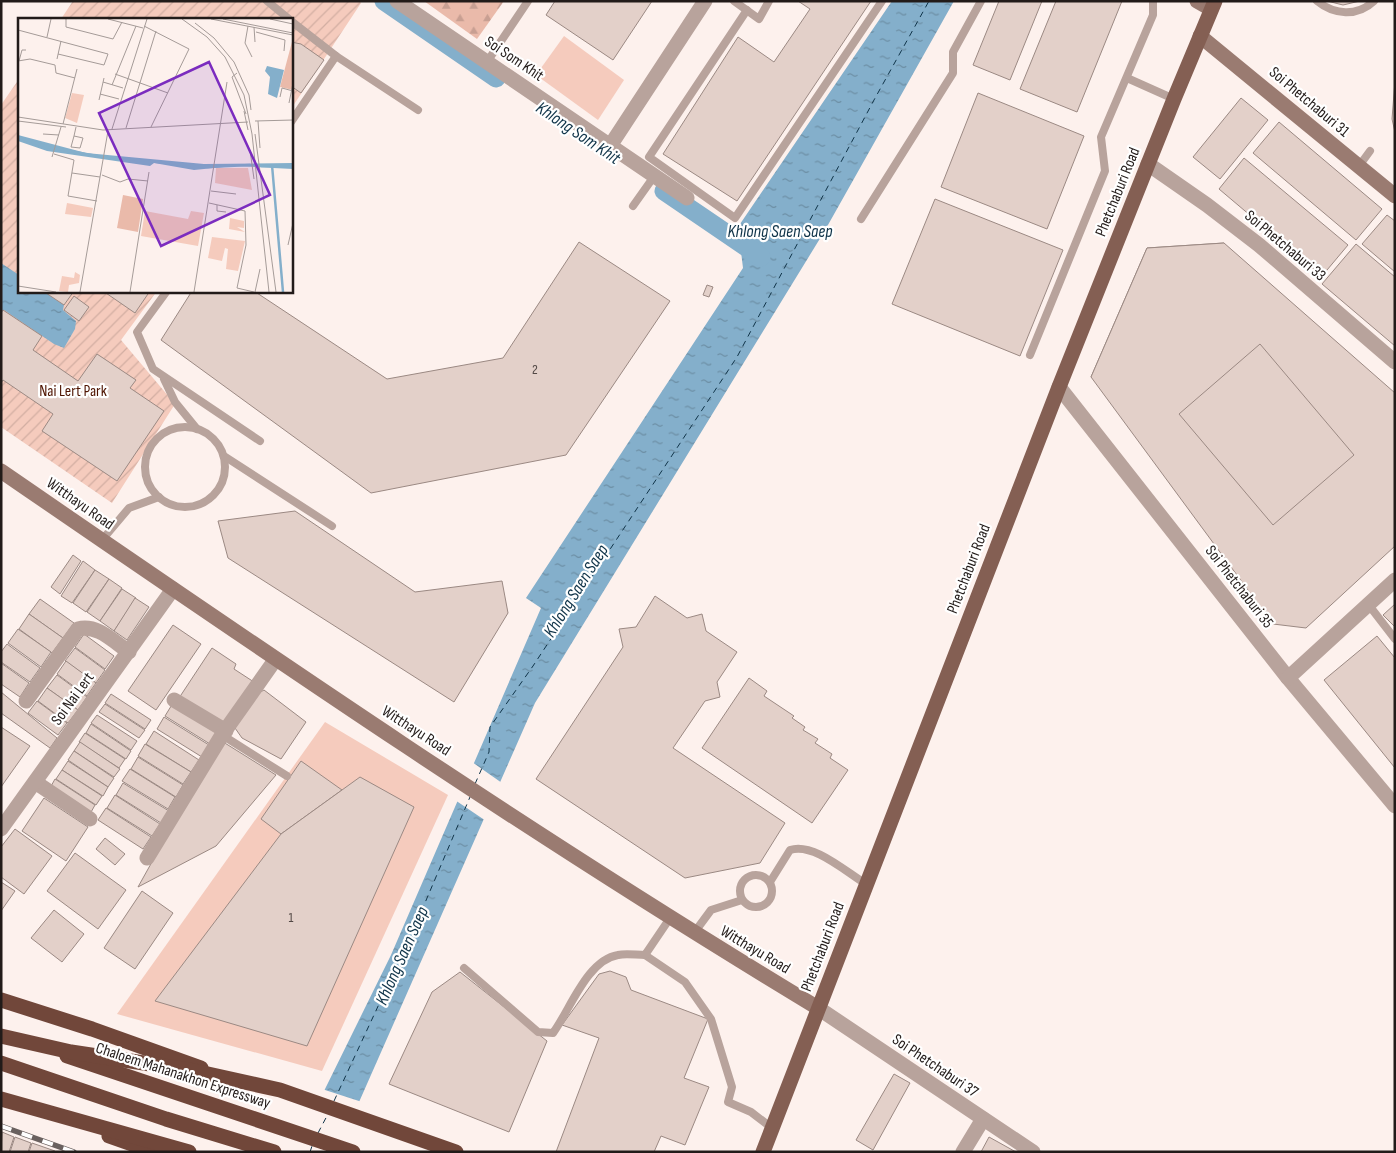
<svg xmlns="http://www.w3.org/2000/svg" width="1396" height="1153" font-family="'Sofia Sans Condensed',sans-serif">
  <defs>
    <pattern id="forest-firs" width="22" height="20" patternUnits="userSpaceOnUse" patternTransform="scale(1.25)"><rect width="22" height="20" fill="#eabaaa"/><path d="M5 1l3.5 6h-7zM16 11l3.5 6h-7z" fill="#c89f92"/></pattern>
    <pattern id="garden-furrows" width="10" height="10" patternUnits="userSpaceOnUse" patternTransform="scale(1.25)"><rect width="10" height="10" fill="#f5cbbd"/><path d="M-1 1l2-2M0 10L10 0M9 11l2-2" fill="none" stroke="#d2aea2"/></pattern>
    <pattern id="water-ripples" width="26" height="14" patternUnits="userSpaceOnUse" patternTransform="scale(1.25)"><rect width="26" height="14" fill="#84afcb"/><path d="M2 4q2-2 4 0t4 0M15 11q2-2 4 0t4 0" fill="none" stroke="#6c8ea4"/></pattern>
  </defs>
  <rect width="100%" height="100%" fill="#fdf1ed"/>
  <g fill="#f5cbbd">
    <path d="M 564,36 L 624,80 L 598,120 L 536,75 Z"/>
    <path d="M 325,722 L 448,795 L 322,1071 L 117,1014 Z"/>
  </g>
  <path fill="url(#forest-firs)" d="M 424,1 L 504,1 L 477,39 Z"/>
  <g fill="url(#garden-furrows)">
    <path d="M 73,1 L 359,1 L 361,3 L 291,109 L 291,19 L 61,19 Z"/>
    <path d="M 19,79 L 19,291 L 157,291 L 121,340 L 175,404 L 112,503 L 1,427 L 1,105 Z"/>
  </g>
  <g fill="url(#water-ripples)">
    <path d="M 892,1 L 954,1 L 824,232 L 535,703 L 337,1152 L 294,1152 L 391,955 L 541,608 L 526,598 L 743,268 L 738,227 Z"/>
    <path d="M 1,263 L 19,275 L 19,291 L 43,291 L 64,305 L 63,310 L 76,321 L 75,329 L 64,348 L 54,344 L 4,310 L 1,313 Z"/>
  </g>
  <g fill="#fdf1ed">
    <path d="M 472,762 L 502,783 L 486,821 L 455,800 Z"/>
    <path d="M 322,1089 L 362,1102 L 340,1152 L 291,1152 Z"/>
  </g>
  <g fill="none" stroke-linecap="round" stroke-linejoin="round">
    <g stroke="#84afcb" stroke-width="19">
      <path d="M 384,1 L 496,78"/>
      <path d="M 664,191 L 761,257"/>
    </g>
    <g stroke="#103449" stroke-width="1" stroke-dasharray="6 5" stroke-linecap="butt">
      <path d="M 475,784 L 489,752 L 490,727 L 533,666 L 737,357 L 874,100 L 929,1"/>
      <path d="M 334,1101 L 413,931 L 470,797"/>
      <path d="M 318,1133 L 328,1114"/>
      <path d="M 310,1152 L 312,1146"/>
    </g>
  </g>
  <g fill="#e3d0c9" stroke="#9b8983">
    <path d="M 555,1 L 652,1 L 613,60 L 546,15 Z"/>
    <path d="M 798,1 L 871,1 L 737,201 L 663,154 L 738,37 L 774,62 L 810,9 Z"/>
    <path d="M 999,1 L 1042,1 L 1010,80 L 973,65 Z"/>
    <path d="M 1056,1 L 1122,1 L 1077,112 L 1020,89 Z"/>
    <path d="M 1327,1 L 1360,1 L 1343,5 Z"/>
    <path d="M 291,42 L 301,44 L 324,60 L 301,93 L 291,86 Z"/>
    <path d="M 1395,81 L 1395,132 L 1392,119 Z"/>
    <path d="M 978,93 L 1084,136 L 1047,229 L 941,187 Z"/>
    <path d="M 1241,98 L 1268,120 L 1220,179 L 1193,157 Z"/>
    <path d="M 1279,122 L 1382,209 L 1356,240 L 1253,153 Z"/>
    <path d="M 1244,158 L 1348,245 L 1322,276 L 1219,189 Z"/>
    <path d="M 935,199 L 1063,250 L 1020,356 L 892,304 Z"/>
    <path d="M 1387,215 L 1395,221 L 1395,272 L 1362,244 Z"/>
    <path d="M 579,242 L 670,301 L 566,455 L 371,493 L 161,340 L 192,291 L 254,291 L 387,379 L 503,358 Z"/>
    <path d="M 1224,243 L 1231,347 L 1224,373 L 1153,420 L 1091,377 L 1147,248 Z"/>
    <path d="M 1224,243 L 1395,393 L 1395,546 L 1306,628 L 1273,624 L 1091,377 L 1147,248 Z"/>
    <path d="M 1356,244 L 1395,277 L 1395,346 L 1322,284 Z"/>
    <path d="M 707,285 L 713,287 L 709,297 L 703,295 Z"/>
    <path d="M 43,291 L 74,291 L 64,305 Z"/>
    <path d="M 103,291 L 150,291 L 135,313 Z"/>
    <path d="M 74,296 L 89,307 L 79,321 L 64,310 Z"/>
    <path d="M 3,310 L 42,336 L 33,350 L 78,381 L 97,354 L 136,380 L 130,388 L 164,411 L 117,481 L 42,431 L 53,414 L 3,380 L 1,383 L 1,313 Z"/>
    <path d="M 1260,344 L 1354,455 L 1273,525 L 1179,414 Z"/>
    <path d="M 295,511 L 415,592 L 502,581 L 508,613 L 454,702 L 228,558 L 218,521 Z"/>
    <path d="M 73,555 L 81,561 L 60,594 L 51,587 Z"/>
    <path d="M 83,561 L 95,570 L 72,603 L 61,596 Z"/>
    <path d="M 95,570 L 109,579 L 86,612 L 73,603 Z"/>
    <path d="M 109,579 L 122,588 L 100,621 L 87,612 Z"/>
    <path d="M 122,589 L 136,598 L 114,631 L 100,621 Z"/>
    <path d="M 655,596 L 687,618 L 702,614 L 706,631 L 737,652 L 717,682 L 720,697 L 705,701 L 673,748 L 785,823 L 760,863 L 685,878 L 536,779 L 623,647 L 619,629 L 636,627 Z"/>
    <path d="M 135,598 L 149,607 L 127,640 L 114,631 Z"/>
    <path d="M 40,599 L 74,623 L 63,638 L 29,614 Z"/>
    <path d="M 1395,604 L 1395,627 L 1383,615 Z"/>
    <path d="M 29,614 L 63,638 L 52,653 L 19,629 Z"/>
    <path d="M 173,625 L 201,644 L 156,710 L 128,691 Z"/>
    <path d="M 18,629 L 51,652 L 41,667 L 8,643 Z"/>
    <path d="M 84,634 L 114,656 L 105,669 L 75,647 Z"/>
    <path d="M 1377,636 L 1395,658 L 1395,768 L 1324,680 Z"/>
    <path d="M 7,644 L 40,668 L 30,682 L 1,662 L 1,652 Z"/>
    <path d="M 75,648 L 105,670 L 96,683 L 65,661 Z"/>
    <path d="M 212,648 L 236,664 L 234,669 L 257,684 L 228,728 L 179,698 Z"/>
    <path d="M 66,661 L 96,683 L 87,696 L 57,674 Z"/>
    <path d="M 1,663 L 29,683 L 20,697 L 1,684 Z"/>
    <path d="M 57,675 L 87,697 L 78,710 L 47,688 Z"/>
    <path d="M 749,678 L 767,691 L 764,696 L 794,716 L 792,718 L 805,727 L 803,730 L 818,739 L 815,743 L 832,754 L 830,758 L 848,770 L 812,823 L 702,748 Z"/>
    <path d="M 47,688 L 78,710 L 68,723 L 38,701 Z"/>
    <path d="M 264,690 L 306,722 L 281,759 L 242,738 L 235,728 L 255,695 Z"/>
    <path d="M 1,692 L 57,738 L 50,748 L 1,713 Z"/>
    <path d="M 111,694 L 151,720 L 145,729 L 105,703 Z"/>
    <path d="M 37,701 L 67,723 L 58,735 L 28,713 Z"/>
    <path d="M 173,703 L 218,732 L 210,744 L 165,716 Z"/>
    <path d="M 105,704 L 145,730 L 139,738 L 99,712 Z"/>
    <path d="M 97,715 L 137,741 L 131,750 L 91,723 Z"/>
    <path d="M 164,717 L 209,745 L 202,757 L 157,729 Z"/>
    <path d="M 91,724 L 131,751 L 126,759 L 86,733 Z"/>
    <path d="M 1,727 L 30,746 L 1,787 Z"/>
    <path d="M 154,731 L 199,760 L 191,772 L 146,744 Z"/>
    <path d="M 85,733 L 125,759 L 119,768 L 79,742 Z"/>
    <path d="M 220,740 L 276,775 L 216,846 L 138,887 Z"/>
    <path d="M 80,742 L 120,769 L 114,777 L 74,751 Z"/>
    <path d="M 145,744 L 191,772 L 183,784 L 138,756 Z"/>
    <path d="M 74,751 L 114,778 L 108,787 L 68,760 Z"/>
    <path d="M 138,757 L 183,785 L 176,797 L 131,769 Z"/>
    <path d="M 68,761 L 108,787 L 103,796 L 62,770 Z"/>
    <path d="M 301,761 L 342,790 L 281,834 L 261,819 Z"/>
    <path d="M 130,769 L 175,797 L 168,809 L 122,781 Z"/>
    <path d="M 62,770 L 102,796 L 96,805 L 56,779 Z"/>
    <path d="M 360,777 L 414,807 L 307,1046 L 155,1001 L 281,834 Z"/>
    <path d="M 55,779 L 95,805 L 90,814 L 50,788 Z"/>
    <path d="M 123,783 L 169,811 L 161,823 L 116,795 Z"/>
    <path d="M 115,795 L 160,824 L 152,836 L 107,808 Z"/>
    <path d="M 44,798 L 88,827 L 66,861 L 22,831 Z"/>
    <path d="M 106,808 L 151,837 L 143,849 L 98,820 Z"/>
    <path d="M 15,829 L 52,856 L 24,894 L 1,877 L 1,847 Z"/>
    <path d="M 105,838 L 125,854 L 115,865 L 96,849 Z"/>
    <path d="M 75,853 L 126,890 L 98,929 L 47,891 Z"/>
    <path d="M 1,882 L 15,891 L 1,911 Z"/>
    <path d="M 142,891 L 173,913 L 135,969 L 104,948 Z"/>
    <path d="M 54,910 L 84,934 L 62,962 L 31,938 Z"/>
    <path d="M 610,971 L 626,977 L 631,990 L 708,1019 L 684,1078 L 709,1087 L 685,1145 L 661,1136 L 654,1152 L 556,1152 L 599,1038 L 562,1025 L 599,974 Z"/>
    <path d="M 460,972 L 547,1041 L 509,1132 L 389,1084 L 432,992 Z"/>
    <path d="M 894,1074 L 910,1083 L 873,1150 L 856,1140 Z"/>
    <path d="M 2,1132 L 14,1137 L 9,1152 L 1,1152 Z"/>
    <path d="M 15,1137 L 31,1143 L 28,1152 L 10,1152 Z"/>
    <path d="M 989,1137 L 1016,1152 L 981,1152 Z"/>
    <path d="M 32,1143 L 55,1151 L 55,1152 L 29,1152 Z"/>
  </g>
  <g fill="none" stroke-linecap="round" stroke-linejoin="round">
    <g stroke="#b8a39c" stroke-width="8">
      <path d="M 267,1 L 289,19"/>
      <path d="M 734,1 L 759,19 L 769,1"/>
      <path d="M 1317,1 C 1334,15 1357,17 1374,1"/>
      <path d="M 747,10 L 649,157 L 735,218 L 882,1"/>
      <path d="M 291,21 L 336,56 L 291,122"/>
      <path d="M 336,56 L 418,110"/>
      <path d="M 487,62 L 528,1"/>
      <path d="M 1127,78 L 1174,99"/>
      <path d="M 1359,166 L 1370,151"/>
      <path d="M 633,206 L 655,175"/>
      <path d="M 861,219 L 953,73 L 953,52 L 981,1"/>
      <path d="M 167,291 L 137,332 L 153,369 L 260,441"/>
      <path d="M 1030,355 L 1105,171 L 1101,137 L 1153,15 L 1153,1"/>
      <path d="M 164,379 L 175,402 L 197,429"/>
      <circle cx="185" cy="467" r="40"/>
      <path d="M 224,456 L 332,526"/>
      <path d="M 102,540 L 129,508 L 159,497"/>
      <path d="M 1368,604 L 1395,639"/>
      <path d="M 222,735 L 287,776"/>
      <circle cx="756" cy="891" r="16"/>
      <path d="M 770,882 L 790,850 C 813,842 846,872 866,884"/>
      <path d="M 694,933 L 711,910 L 742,900"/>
      <path d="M 645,955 L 685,982 L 711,1019 L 732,1087 L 728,1102 L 751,1112 L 772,1128"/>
      <path d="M 464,968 L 538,1032 L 553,1033 C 570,1010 587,960 618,955 C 626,953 636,955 645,955 L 670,918"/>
    </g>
    <g stroke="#b8a39c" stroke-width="15">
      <path d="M 397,1 L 687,198"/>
      <path d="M 610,146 L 705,1"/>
      <path d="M 1148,164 L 1207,205 L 1259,245 L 1395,362"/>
      <path d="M 1059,387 L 1288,678 L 1395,806"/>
      <path d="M 1288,678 L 1395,580"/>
      <path d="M 174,700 L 226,731"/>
      <path d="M 26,701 L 78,629 C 97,624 113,641 129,652"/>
      <path d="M 35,782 L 90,819"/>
      <path d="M 1,829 L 173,589"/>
      <path d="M 147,858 L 222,735 L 275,660"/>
      <path d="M 818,1008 L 1033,1152"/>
      <path d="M 963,1152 L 983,1119"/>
    </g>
    <g stroke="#9a7b71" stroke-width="15">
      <path d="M 1197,1 L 1211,9"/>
      <path d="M 1200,36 L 1395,196"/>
      <path d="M 1,471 C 270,656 539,840 818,1008"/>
    </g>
    <path stroke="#845f53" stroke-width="15" d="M 763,1152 L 1059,387 L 1174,99 L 1215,1"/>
    <g stroke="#71473a" stroke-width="15">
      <path d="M 1,1000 L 92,1029 L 201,1068"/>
      <path d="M 67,1056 L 353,1152"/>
      <path d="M 1,1063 L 166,1119 L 274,1152"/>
      <path d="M 109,1136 L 155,1152"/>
    </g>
    <g stroke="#6a615f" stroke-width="5.5">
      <path id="rail" d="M 1,1126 L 74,1152"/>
    </g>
    <use href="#rail" stroke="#fff" stroke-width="4" stroke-dasharray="11" stroke-linecap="butt"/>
    <g stroke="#71473a" stroke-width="15">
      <path d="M 1,1036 L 71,1052 L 190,1070 L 280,1090 L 456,1152"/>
      <path d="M 1,1099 L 189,1152"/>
    </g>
  </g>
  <g text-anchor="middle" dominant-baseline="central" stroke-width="4.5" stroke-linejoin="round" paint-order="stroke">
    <g font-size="14" fill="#524845">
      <text x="535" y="369">2</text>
      <text x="291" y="917">1</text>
    </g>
    <g font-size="16" fill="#221b19" stroke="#fff">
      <text transform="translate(514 59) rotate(34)">Soi Som Khit</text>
      <text transform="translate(1309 102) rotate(40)">Soi Phetchaburi 31</text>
      <text transform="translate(1118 192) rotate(-68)">Phetchaburi Road</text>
      <text transform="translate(1285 246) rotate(40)">Soi Phetchaburi 33</text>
      <text transform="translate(80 504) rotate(35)">Witthayu Road</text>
      <text transform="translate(969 569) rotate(-69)">Phetchaburi Road</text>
      <text transform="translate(1239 587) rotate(52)">Soi Phetchaburi 35</text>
      <text transform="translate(73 699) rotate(-54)">Soi Nai Lert</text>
      <text transform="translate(416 731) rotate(33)">Witthayu Road</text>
      <text transform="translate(823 947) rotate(-69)">Phetchaburi Road</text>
      <text transform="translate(755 950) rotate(31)">Witthayu Road</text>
      <text transform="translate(935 1066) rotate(34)">Soi Phetchaburi 37</text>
      <text transform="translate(183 1076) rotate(18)">Chaloem Mahanakhon Expressway</text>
    </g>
    <g font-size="16" fill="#4e1401" stroke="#fff">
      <text x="73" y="391">Nai Lert Park</text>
    </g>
    <g font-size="18" font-style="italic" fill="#103449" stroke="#fff">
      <text transform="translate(578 133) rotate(34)">Khlong Som Khit</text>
      <text x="780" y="231">Khlong Saen Saep</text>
      <text transform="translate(576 591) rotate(-58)">Khlong Saen Saep</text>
      <text transform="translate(402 956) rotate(-66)">Khlong Saen Saep</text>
    </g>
  </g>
  <g transform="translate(18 18)">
    <rect width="275" height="275" fill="#fdf1ed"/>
    <path d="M 54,75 L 66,77 L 59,105 L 47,100 ZM 198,150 L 230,150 L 234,172 L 197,165 Z" fill="#f5cbbd"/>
    <path d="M 275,20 L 275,72 L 262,69 ZM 105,177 L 125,181 L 120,214 L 99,210 Z" fill="#eabaaa"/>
    <path d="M 49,185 L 75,190 L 73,199 L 47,196 ZM 127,193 L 170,201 L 173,193 L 186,195 L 180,228 L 123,218 ZM 212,200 L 226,203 L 226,210 L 219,209 L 227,214 L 211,211 ZM 194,219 L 227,223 L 220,253 L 208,251 L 210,231 L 207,230 L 204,243 L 190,240 ZM 57,254 L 62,257 L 61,265 L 51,267 L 50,274 L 41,273 L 44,258 L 56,260 Z" fill="#f5cbbd"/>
    <path d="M 249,48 L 266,52 L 259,80 L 250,76 L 252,59 L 247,53 ZM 0,117 L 68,135 L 186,146 L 275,145 L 275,151 L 216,148 L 176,152 L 136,145 L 132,148 L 29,133 L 0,123 Z" fill="#84afcb"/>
    <path fill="none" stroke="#84afcb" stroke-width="2.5" d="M 0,119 L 30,129 L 79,138 L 190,149 L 232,147M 254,147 L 265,274M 243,148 L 275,148"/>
    <path fill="none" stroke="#a59b98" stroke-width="1" d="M 48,1 L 48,9 L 95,21 L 104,4M 90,1 L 125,10M 164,1 L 189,19 L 207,39 L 226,77 L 234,116 L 251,274M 193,1 L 275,17M 205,1 L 275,15M 252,1 L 275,6M 177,5 L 196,20 L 216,44 L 231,77 L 233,92M 126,8 L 171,31 L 133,109M 230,8 L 227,25 L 234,39M 236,9 L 237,24M 0,12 L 90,36 L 86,47 L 40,36M 238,14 L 267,22 L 266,33M 29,19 L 33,1M 39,41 L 43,23M 0,43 L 12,41 L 37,47 L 38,55 L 57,60M 1,43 L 4,32 L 8,32M 219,55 L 214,59 L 228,96M 97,56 L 150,75M 85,64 L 105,70M 94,67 L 118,8M 82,76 L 101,81M 262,79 L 264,70 L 275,73M 81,82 L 86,60M 271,85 L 275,65M 226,93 L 230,112M 0,99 L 85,112 L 230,104M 0,103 L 48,109M 237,103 L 275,102M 240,103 L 242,130M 45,106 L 59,51M 108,110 L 138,13M 94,111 L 129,1M 25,116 L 41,117M 237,116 L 258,274M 56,118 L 65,120 L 62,130 L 53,129 L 56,118 L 58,109M 232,132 L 236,161M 36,136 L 56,142 L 50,178 L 79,183M 34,139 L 43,109M 54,155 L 82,159M 84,157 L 102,164 L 110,161 L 130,163M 193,173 L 218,176M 191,185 L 227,193 L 228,227 L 219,270 L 236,274M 199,187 L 199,193 L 208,194M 270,227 L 275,205M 0,268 L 38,274M 62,274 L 90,113M 112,274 L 131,154M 176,274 L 209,64M 237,274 L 242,251"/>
    <path fill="#7b2cbf" fill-opacity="0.15" stroke="#7b2cbf" stroke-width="2.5" d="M 191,44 L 252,177 L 143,228 L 81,95 Z"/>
    <rect width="275" height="275" fill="none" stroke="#221b19" stroke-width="2.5"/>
  </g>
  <rect width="1396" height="1153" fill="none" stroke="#221b19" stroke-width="5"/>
</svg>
